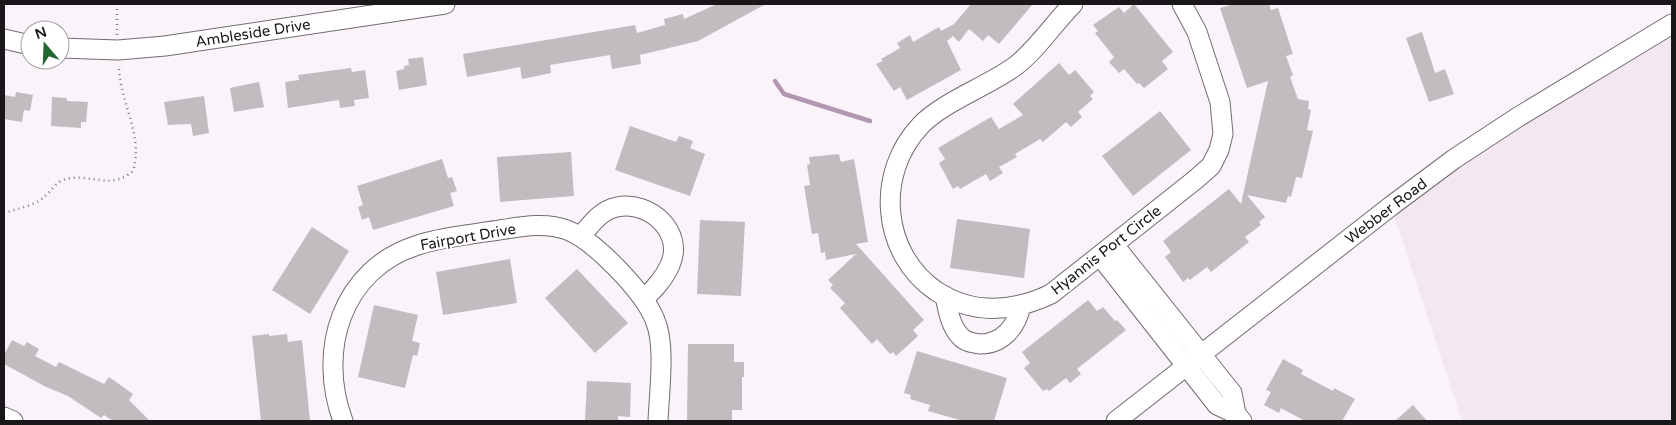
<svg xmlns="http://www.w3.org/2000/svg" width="1676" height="425" font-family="'Varela Round',sans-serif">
  <rect width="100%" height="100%" fill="#faf4fa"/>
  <path fill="#f3e7f2" d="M 1672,31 L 1672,421 L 1462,421 L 1393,212 L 1431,182 Z"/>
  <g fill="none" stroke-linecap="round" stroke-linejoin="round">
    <path stroke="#b397b2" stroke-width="4.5" d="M 775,81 L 784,94 L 870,121"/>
  </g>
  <g fill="#c2bcc1">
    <path d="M 717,4 L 766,4 L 698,41 L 640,55 L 641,64 L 612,69 L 610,55 L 550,65 L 551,73 L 522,79 L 520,67 L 467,77 L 463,54 L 635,25 L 637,33 L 665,25 L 664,19 L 683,14 L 684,19 Z"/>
    <path d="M 971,4 L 1033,4 L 999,44 L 988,35 L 983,41 L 969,29 L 959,42 L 953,36 L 947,41 L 961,70 L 907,100 L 900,87 L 894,91 L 876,64 L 883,61 L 881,59 L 900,48 L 897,43 L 910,35 L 913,42 L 939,27 L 941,31 L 954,24 Z"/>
    <path d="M 1134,4 L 1173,52 L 1162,61 L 1168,69 L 1144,88 L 1139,83 L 1137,84 L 1124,69 L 1119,73 L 1109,62 L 1114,57 L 1095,33 L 1098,31 L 1093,25 L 1119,7 L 1124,13 Z"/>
    <path d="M 1234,4 L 1269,4 L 1271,10 L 1278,8 L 1293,54 L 1286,56 L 1293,75 L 1290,77 L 1298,99 L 1309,101 L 1308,109 L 1311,110 L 1307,130 L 1313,131 L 1302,178 L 1296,177 L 1291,197 L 1288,196 L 1286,203 L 1247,195 L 1265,217 L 1259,222 L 1261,225 L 1245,237 L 1249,242 L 1211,272 L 1207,267 L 1190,280 L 1188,278 L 1183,282 L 1165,257 L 1171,252 L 1163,241 L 1229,189 L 1241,204 L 1268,81 L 1247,88 L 1220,8 Z"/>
    <path d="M 1422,32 L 1435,73 L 1445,69 L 1454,94 L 1429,102 L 1406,38 Z"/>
    <path d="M 423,57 L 427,85 L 399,90 L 396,71 L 404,69 L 404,66 L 409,65 L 408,59 Z"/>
    <path d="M 1059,63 L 1069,75 L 1075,70 L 1094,92 L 1090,96 L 1093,99 L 1078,112 L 1082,117 L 1071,127 L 1066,122 L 1043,142 L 1040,139 L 1015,154 L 1017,157 L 999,167 L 1003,173 L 990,181 L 986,174 L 960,189 L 958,186 L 953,189 L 939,163 L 945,159 L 938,148 L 991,117 L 999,129 L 1023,115 L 1013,104 Z"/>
    <path d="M 351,68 L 352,72 L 365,70 L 369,98 L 354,100 L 355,106 L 340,108 L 339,100 L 288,108 L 285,82 L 299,80 L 298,75 Z"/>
    <path d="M 259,82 L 264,107 L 234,112 L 230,88 Z"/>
    <path d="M 16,92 L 33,95 L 30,111 L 24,110 L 22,122 L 4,119 L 4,95 L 15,97 Z"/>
    <path d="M 204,96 L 209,133 L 193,136 L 191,124 L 168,125 L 164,102 Z"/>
    <path d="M 52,97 L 67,98 L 67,101 L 88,102 L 86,122 L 81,122 L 81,128 L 51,126 Z"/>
    <path d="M 1160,111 L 1191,150 L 1133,196 L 1102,156 Z"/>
    <path d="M 630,126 L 676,142 L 679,136 L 693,141 L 690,148 L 705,154 L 690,196 L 615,170 Z"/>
    <path d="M 571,152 L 574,196 L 500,202 L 497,157 Z"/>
    <path d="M 839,154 L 841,162 L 854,159 L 868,242 L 856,244 L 924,320 L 913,330 L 918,336 L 896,356 L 893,352 L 890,354 L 877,339 L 872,344 L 840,308 L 845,303 L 830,288 L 833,285 L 828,280 L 856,254 L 826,260 L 825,252 L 821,253 L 818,233 L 812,234 L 804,186 L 810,185 L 807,165 L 810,164 L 809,157 Z"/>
    <path d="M 442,159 L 448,178 L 452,177 L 457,191 L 450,193 L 454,206 L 373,230 L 369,217 L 362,220 L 358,207 L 363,205 L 357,186 Z"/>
    <path d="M 957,219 L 1030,229 L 1024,278 L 950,268 Z"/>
    <path d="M 700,220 L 745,222 L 741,296 L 697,294 Z"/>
    <path d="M 312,227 L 349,251 L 310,314 L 272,290 Z"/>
    <path d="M 510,259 L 517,303 L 443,315 L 436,272 Z"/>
    <path d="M 577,269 L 628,323 L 595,353 L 545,298 Z"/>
    <path d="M 1088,300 L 1097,311 L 1103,307 L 1115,321 L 1117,320 L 1126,330 L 1077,369 L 1081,374 L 1070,383 L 1066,378 L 1049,391 L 1047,389 L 1043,391 L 1024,368 L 1030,363 L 1022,352 Z"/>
    <path d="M 374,305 L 418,315 L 412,341 L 420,343 L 417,356 L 413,355 L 405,388 L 358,377 Z"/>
    <path d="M 269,334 L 269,336 L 287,334 L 288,342 L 302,340 L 310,421 L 261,421 L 252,336 Z"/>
    <path d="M 12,340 L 24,346 L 27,342 L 39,349 L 35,356 L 56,367 L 59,362 L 104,384 L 109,377 L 133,394 L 129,400 L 150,421 L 113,421 L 104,415 L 101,418 L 68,396 L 46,387 L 4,364 L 4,355 Z"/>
    <path d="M 688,344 L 734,344 L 734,362 L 744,362 L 744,377 L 742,377 L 742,410 L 732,410 L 732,421 L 687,421 Z"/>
    <path d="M 917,351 L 1007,378 L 994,421 L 963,421 L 928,411 L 930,405 L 910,399 L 911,395 L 904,393 Z"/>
    <path d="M 1283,359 L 1303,370 L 1301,374 L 1333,391 L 1334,388 L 1355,399 L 1342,421 L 1305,421 L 1281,408 L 1279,413 L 1264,405 L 1271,392 L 1266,390 Z"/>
    <path d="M 587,381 L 631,383 L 630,417 L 618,416 L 618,421 L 585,421 Z"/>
    <path d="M 1413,405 L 1427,421 L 1395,421 Z"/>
  </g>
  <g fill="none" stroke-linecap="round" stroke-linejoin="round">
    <g stroke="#726c71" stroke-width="21">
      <g id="minor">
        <path d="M 1073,4 C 1054,23 1035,52 1014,67 C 986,87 943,102 921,125 C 875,173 881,253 936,291 C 973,315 1013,312 1051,294 L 1195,180 L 1211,166 L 1219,150 L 1223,134 L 1220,102 L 1197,32 L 1182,4"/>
        <path d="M 4,39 L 30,45"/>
        <path d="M 60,48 L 118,50 L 165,46 L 445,4"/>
        <path d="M 581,236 C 591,224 601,210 617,207 C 649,200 685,232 670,265 C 664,279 654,289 644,299"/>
        <path d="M 1114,245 L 1232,393 L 1236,414"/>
        <path d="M 1100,256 L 1217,405 L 1236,414 L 1242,421"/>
        <path d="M 945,296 C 948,310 950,325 960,336 C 965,342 973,343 980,344 C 1003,344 1017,326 1021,305"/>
        <path d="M 4,417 L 13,421"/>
        <path d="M 343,421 C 317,351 341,269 418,245 C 439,238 462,236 485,232 C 511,229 541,220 567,230 C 594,240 644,292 655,320 C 666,345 659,393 658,421"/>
        <path d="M 1116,421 L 1391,206 L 1454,159 L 1518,117 L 1672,24"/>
      </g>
    </g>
    <g stroke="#7f7b7f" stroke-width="2.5" stroke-dasharray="1 4" stroke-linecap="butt">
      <path d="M 117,4 L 117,35"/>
      <path d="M 4,213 C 17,209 33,206 43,198 C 50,193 55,183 63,180 C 89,171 109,192 133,171 C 144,137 120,102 119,68"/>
    </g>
    <use href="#minor" stroke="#fff" stroke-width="19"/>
  </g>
  <g text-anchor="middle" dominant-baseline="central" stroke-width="4" stroke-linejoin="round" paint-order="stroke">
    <g font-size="15" fill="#191719" stroke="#fff">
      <text transform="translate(253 33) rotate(-9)">Ambleside Drive</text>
      <text transform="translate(1386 211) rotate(-37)">Webber Road</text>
      <text transform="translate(468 237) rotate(-10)">Fairport Drive</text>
      <text transform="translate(1106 250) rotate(-38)">Hyannis Port Circle</text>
    </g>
  </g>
  <rect width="1676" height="425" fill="none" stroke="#191719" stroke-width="10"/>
  <g transform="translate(45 45) rotate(341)"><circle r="24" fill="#ffffff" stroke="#a3a2a3"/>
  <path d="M0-4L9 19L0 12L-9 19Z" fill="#226631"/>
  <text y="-8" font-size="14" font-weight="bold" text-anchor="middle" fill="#191719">N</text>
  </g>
</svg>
